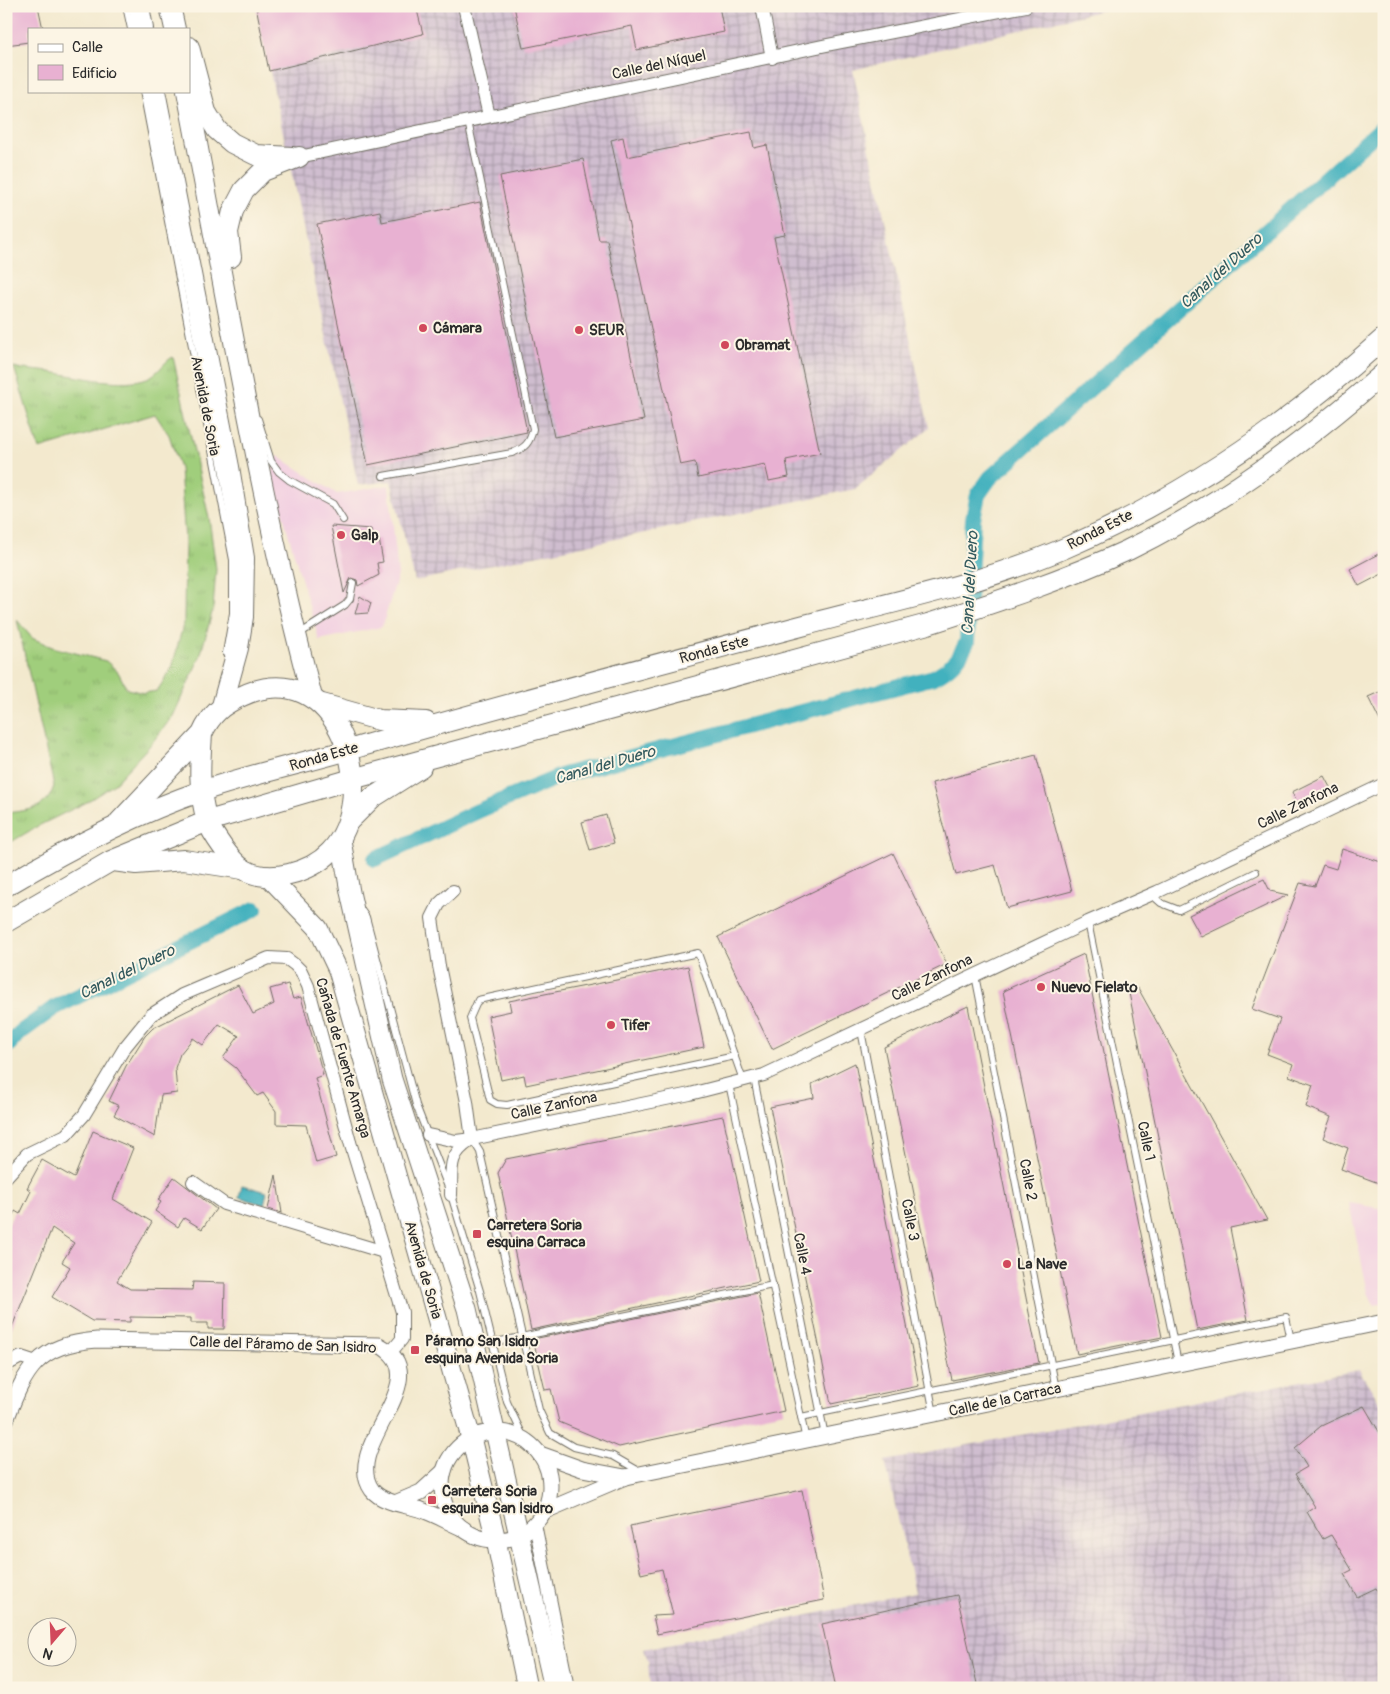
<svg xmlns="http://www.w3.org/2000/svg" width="1390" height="1694" font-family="Pangolin,sans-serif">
  <defs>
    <pattern id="industrial-grid" width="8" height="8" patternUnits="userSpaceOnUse" patternTransform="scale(1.25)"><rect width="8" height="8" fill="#cfbdcf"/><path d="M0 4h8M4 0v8" fill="none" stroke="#a89aa8"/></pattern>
    <pattern id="grass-tufts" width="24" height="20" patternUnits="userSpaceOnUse" patternTransform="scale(1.25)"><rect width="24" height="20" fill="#a0ce7c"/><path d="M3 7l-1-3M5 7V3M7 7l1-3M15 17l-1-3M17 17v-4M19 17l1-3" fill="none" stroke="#8ab16b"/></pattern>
  </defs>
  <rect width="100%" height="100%" fill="#fcf5e5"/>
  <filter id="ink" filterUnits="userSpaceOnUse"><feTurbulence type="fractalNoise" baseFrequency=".02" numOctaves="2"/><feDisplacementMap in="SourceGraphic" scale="10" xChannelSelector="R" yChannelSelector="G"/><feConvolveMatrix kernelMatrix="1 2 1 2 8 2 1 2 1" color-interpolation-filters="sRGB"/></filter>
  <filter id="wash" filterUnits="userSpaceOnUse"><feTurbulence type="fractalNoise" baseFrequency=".0096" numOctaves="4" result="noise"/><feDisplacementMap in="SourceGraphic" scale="20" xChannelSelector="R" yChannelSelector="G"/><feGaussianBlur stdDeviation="1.12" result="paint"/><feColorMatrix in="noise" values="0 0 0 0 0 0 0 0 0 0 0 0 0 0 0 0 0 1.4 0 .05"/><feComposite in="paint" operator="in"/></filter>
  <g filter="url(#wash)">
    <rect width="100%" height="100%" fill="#f3e9ce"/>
    <g fill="#f2cfe1">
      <path d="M 278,456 L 337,494 L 389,485 L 398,575 L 382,627 L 319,640 L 271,474 Z"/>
      <path d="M 1349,1203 L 1384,1209 L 1384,1303 L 1374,1305 L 1368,1292 Z"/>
    </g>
    <g fill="url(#industrial-grid)">
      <path d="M 256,6 L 1120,6 L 853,70 L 929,428 L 855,489 L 415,581 L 391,481 L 358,485 Z"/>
      <path d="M 1359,1370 L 1384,1409 L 1384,1688 L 650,1688 L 648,1661 L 644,1649 L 915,1593 L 885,1461 Z"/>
    </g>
    <path fill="url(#grass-tufts)" stroke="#667c54" d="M 173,357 L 209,518 L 216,569 L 213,609 L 200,657 L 173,716 L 151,744 L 113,785 L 85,803 L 38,826 L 6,845 L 6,813 C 29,810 47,810 54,786 L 17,620 L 32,638 L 52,647 L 106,661 L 118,672 L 127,689 L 144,693 L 157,691 L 172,668 L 184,621 L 185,541 L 180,468 L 169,435 L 155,414 L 39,449 L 14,367 C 29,371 41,370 56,373 C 81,377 123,387 147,378 C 160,373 163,362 173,357 Z"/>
    <path fill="#42b1be" stroke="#366e74" d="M 242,1185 L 267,1192 L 264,1205 L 239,1197 Z"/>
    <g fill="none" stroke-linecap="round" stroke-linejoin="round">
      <g stroke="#42b1be" stroke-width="16">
        <path d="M 375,859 L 478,811 L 563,775 L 934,677 C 951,668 959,659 967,642 L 973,519 L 978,495 L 990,478 L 1384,126"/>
        <path d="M 6,1047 L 21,1032 L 54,1008 L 255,909"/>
      </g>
    </g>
    <g id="blocks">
      <g fill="#e8b1d2">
        <path d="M 6,6 L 38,6 L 43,29 L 29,29 L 29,42 L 6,45 Z"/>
        <path d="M 256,6 L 416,6 L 423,34 L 269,71 Z"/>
        <path d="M 514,6 L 719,6 L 724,32 L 637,50 L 632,26 L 523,48 Z"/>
        <path d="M 751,132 L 754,148 L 767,145 L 785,235 L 774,237 L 820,453 L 786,460 L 789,477 L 769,481 L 765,464 L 698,478 L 695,462 L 680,465 L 611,140 L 623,137 L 627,157 Z"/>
        <path d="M 583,159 L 599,240 L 607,240 L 644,420 L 554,437 L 500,176 Z"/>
        <path d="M 480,202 L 527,432 L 368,465 L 317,224 L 380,211 L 382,222 Z"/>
        <path d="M 331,526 L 371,529 L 372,540 L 379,539 L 383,562 L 377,563 L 379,575 L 358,586 L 357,580 L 351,578 L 344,593 Z"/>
        <path d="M 1384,551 L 1384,573 L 1359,586 L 1350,569 Z"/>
        <path d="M 360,596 L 371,603 L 368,613 L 355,614 Z"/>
        <path d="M 1384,690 L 1384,729 L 1368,697 Z"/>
        <path d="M 1036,755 L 1072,891 L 1007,908 L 995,865 L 956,875 L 932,783 Z"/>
        <path d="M 1324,776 L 1332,791 L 1300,808 L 1292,792 Z"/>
        <path d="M 606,815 L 614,843 L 590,850 L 582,822 Z"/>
        <path d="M 1342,849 L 1384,863 L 1384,1185 L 1341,1169 L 1348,1148 L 1323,1138 L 1331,1117 L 1306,1107 L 1313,1085 L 1289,1076 L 1293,1064 L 1267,1054 L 1280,1019 L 1252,1009 L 1300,883 L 1315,886 L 1323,865 L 1336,869 Z"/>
        <path d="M 893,853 L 947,964 L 772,1049 L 718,937 Z"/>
        <path d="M 1264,879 L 1270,891 L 1288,895 L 1201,937 L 1189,915 Z"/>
        <path d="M 1084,954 L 1162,1337 L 1077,1354 L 1003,991 Z"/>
        <path d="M 688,966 L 704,1047 L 526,1085 L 524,1075 L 501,1080 L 488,1016 L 511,1011 L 509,1001 Z"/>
        <path d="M 288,984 L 293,999 L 301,997 L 319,1060 L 323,1075 L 315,1078 L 336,1157 L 316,1163 L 306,1125 L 276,1124 L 276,1111 L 263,1093 L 257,1096 L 236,1068 L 223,1058 L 239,1036 L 219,1024 L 203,1045 L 193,1038 L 180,1054 L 175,1068 L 177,1093 L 161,1095 L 155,1137 L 114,1115 L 119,1106 L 109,1101 L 126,1066 L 145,1036 L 153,1028 L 238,985 L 253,1014 L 274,1004 L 270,989 Z"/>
        <path d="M 1138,988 L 1267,1220 L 1230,1228 L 1248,1320 L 1197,1330 L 1129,993 Z"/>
        <path d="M 968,1006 L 1039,1363 L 952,1380 L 884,1047 Z"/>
        <path d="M 855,1063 L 919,1386 L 831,1404 L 770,1107 L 814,1098 L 812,1084 Z"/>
        <path d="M 723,1116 L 759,1281 L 531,1330 L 498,1173 L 506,1159 Z"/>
        <path d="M 93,1131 L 133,1148 L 113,1199 L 152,1222 L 117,1281 L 130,1289 L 192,1290 L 193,1282 L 225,1283 L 224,1329 L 208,1329 L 208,1323 L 191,1323 L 191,1318 L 130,1317 L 130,1322 L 92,1321 L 52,1297 L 70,1267 L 62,1262 L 74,1243 L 52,1228 L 6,1342 L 6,1228 L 15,1211 L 20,1214 L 31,1191 L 27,1188 L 42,1160 L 74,1178 Z"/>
        <path d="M 276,1175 L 282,1213 L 268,1209 Z"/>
        <path d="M 174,1177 L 216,1209 L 202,1229 L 184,1218 L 178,1227 L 155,1211 L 161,1202 L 158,1200 Z"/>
        <path d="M 758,1293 L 784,1411 L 619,1447 L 559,1422 L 551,1389 L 545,1390 L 533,1339 Z"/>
        <path d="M 1364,1406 L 1384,1440 L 1384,1602 L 1376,1588 L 1357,1597 L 1344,1574 L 1352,1570 L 1331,1535 L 1323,1539 L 1307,1512 L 1315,1507 L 1295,1474 L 1307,1467 L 1295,1448 L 1321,1426 Z"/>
        <path d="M 802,1490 L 824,1600 L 657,1634 L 653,1616 L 673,1615 L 662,1569 L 641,1574 L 630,1526 Z"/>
        <path d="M 957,1595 L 978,1688 L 836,1688 L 822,1624 Z"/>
      </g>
    </g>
  </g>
  <g filter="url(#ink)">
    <use href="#blocks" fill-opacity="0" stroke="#716e64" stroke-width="1"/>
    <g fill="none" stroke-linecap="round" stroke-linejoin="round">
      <g stroke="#716e64" stroke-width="8">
        <g id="service">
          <path d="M 126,6 L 131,29"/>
          <path d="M 143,91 L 233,560 L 233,613 L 226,653"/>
          <path d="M 258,419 L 271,461 L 279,472 L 289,480 L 333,504 L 343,520"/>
          <path d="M 383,476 L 512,453 C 525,448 530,443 533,429 L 468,121"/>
          <path d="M 299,634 L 345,605 L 350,599 L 353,583"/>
          <path d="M 1152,895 L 1161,903 L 1179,910 L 1256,872"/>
          <path d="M 361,910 L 366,917 L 416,1105 L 451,1195 L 480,1291 L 507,1402 L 525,1440"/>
          <path d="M 1088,922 L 1178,1363"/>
          <path d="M 975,975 L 1056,1389"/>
          <path d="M 861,1030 L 934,1414"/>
          <path d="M 735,1056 L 507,1105 L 497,1104 L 490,1100 L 470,1018 L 478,1000 L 698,953 L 743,1080"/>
          <path d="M 754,1078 L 825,1436"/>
          <path d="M 729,1084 L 806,1440"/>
          <path d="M 542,1097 L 546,1124"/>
          <path d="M 472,1139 L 480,1152 L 539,1410 L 550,1433 L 574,1447 L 613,1456 L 639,1471"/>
          <path d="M 491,1343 L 773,1285"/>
          <path d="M 801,1417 L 1286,1317 L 1291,1340"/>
        </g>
      </g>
      <g stroke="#716e64" stroke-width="14">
        <g id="minor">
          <path d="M 464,6 L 489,116"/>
          <path d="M 762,6 L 772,58"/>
          <path d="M 299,157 L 827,45 L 1026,6"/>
          <path d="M 453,891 L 439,904 L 432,918 L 439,966 L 467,1102 L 472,1139"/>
          <path d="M 428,1135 L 456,1141 L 472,1139 L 690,1094 L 764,1075 L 1088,922 L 1157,892 L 1384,784"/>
          <path d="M 6,1177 L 27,1154 L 66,1135 L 84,1115 L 125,1047 L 151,1015 L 182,995 L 269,958 L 287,959 L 295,965 L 301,971 L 308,986 L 350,1142 L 402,1312 L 402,1339 L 391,1352"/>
          <path d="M 193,1182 L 224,1204 L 384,1252"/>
          <path d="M 451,1195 C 452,1169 447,1156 470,1141"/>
          <path d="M 6,1368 L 8,1364 L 21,1357 L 36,1362"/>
          <path d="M 535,1524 L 568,1688"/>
        </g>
      </g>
      <g stroke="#716e64" stroke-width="17">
        <g id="tertiary">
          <path d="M 6,1420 C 26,1368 37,1345 97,1340 L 379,1345 C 441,1378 340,1446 372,1490 C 382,1503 407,1505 422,1510 C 436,1515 450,1523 464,1529"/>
          <circle cx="496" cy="1486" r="54"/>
          <path d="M 540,1454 L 582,1469 L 625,1477"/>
          <path d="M 395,1503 L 421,1492 L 444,1471"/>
          <path d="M 545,1511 L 625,1477 L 1384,1322"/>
        </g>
      </g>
      <g stroke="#716e64" stroke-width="21">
        <g id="primary">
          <path d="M 341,840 L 350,892 L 392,1079 L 467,1309 L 554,1688"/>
          <path d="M 268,876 L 318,928 L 338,970 L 471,1438 L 496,1540 L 527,1688"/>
        </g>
      </g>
      <g stroke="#716e64" stroke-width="22">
        <g id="trunk">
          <path d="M 139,6 L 143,29"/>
          <path d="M 170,6 L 175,29"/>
          <path d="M 189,47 L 206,112 L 217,130 L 232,143 L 256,155 L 292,157"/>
          <path d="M 155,91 L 229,467 L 244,558 L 243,617 L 238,648 L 222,706"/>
          <path d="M 187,91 C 226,293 259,498 312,697"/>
          <path d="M 231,257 L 228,232 L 233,211 L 244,190 L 263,171 L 299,157"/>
          <path d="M 322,704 L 379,720 L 426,722"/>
          <path d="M 349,821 L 372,798 L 421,767"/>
          <path d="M 119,822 L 202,734 C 211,714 222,705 242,696 C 338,651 384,796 330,852 C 311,872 269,885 243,869 C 231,861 212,834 207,820 C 198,792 200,762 202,734"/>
          <path d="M 113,861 L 136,864 L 184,860 L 243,869"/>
          <path d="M 6,886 C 68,849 134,814 202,791 C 255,773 309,762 362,746 C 509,703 657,664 805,625 C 892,602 982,584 1065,548 C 1182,498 1290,423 1384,338"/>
          <path d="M 6,922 L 111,861 L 208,821 L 352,779 L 928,624 C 996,602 1063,580 1128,550 C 1222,504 1305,442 1384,373"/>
        </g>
      </g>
      <use href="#service" stroke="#fff" stroke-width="6"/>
      <use href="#minor" stroke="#fff" stroke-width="12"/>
      <use href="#tertiary" stroke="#fff" stroke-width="15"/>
      <use href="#primary" stroke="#fff" stroke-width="19"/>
      <use href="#trunk" stroke="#fff" stroke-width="20"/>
    </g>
  </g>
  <g fill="#d1495b" stroke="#fcf5e5" stroke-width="2">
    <circle cx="423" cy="328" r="5"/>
    <circle cx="579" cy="330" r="5"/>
    <circle cx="725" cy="345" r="5"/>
    <circle cx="341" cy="535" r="5"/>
    <circle cx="1041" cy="987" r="5"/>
    <circle cx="611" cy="1025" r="5"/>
    <rect x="472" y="1229" width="10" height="10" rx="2.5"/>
    <circle cx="1007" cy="1264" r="5"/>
    <rect x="410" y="1345" width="10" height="10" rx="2.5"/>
    <rect x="427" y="1495" width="10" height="10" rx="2.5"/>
  </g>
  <g text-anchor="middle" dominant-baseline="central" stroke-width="4" stroke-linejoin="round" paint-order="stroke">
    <g font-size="15" fill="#2b2b2b" stroke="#fcf5e5">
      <text transform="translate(659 65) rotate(-12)">Calle del Níquel</text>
      <text transform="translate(205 406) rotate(79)">Avenida de Soria</text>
      <text transform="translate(1100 530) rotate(-27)">Ronda Este</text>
      <text transform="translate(714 650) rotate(-15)">Ronda Este</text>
      <text transform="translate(324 757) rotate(-16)">Ronda Este</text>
      <text transform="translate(1298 806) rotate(-26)">Calle Zanfona</text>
      <text transform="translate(932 978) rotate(-26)">Calle Zanfona</text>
      <text transform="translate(343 1058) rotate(74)">Cañada de Fuente Amarga</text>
      <text transform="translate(554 1106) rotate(-12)">Calle Zanfona</text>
      <text transform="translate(1146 1141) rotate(78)">Calle 1</text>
      <text transform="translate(1028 1180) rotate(79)">Calle 2</text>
      <text transform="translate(910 1220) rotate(79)">Calle 3</text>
      <text transform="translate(802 1254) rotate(79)">Calle 4</text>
      <text transform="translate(423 1270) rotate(74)">Avenida de Soria</text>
      <text transform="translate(283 1345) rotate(2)">Calle del Páramo de San Isidro</text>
      <text transform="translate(1005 1400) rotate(-12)">Calle de la Carraca</text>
    </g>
    <g font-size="15" font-weight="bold" fill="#2b2b2b" stroke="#fcf5e5" text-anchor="start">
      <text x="433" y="328">Cámara</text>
      <text x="589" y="330">SEUR</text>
      <text x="735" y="345">Obramat</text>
      <text x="351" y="535">Galp</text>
      <text x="1051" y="987">Nuevo Fielato</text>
      <text x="621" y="1025">Tifer</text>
      <text x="487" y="1225">Carretera Soria<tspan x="487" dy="17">esquina Carraca</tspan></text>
      <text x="1017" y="1264">La Nave</text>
      <text x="425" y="1341">Páramo San Isidro<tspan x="425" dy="17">esquina Avenida Soria</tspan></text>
      <text x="442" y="1491">Carretera Soria<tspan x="442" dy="17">esquina San Isidro</tspan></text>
    </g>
    <g font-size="16" font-style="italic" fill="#335a5e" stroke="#fcf5e5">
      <text transform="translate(1221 271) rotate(-42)">Canal del Duero</text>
      <text transform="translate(970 583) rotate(-87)">Canal del Duero</text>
      <text transform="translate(605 765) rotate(-16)">Canal del Duero</text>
      <text transform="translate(127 972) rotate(-26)">Canal del Duero</text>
    </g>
  </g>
  <rect width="1390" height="1694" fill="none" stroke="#fcf5e5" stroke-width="25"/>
  <rect x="28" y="28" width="162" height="65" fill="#fcf5e5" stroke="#a8a49b"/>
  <rect x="38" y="44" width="25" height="8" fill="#ffffff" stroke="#a8a49b"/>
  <text x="72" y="52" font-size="15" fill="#2b2b2b">Calle</text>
  <rect x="38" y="65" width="25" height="15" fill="#e8b1d2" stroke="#a8a49b"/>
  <text x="72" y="78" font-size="15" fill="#2b2b2b">Edificio</text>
  <g transform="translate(52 1642) rotate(199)"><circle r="24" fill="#fcf5e5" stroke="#a8a49b"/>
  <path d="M0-4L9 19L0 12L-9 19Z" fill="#d1495b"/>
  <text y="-8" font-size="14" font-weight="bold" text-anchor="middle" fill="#2b2b2b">N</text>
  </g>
</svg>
